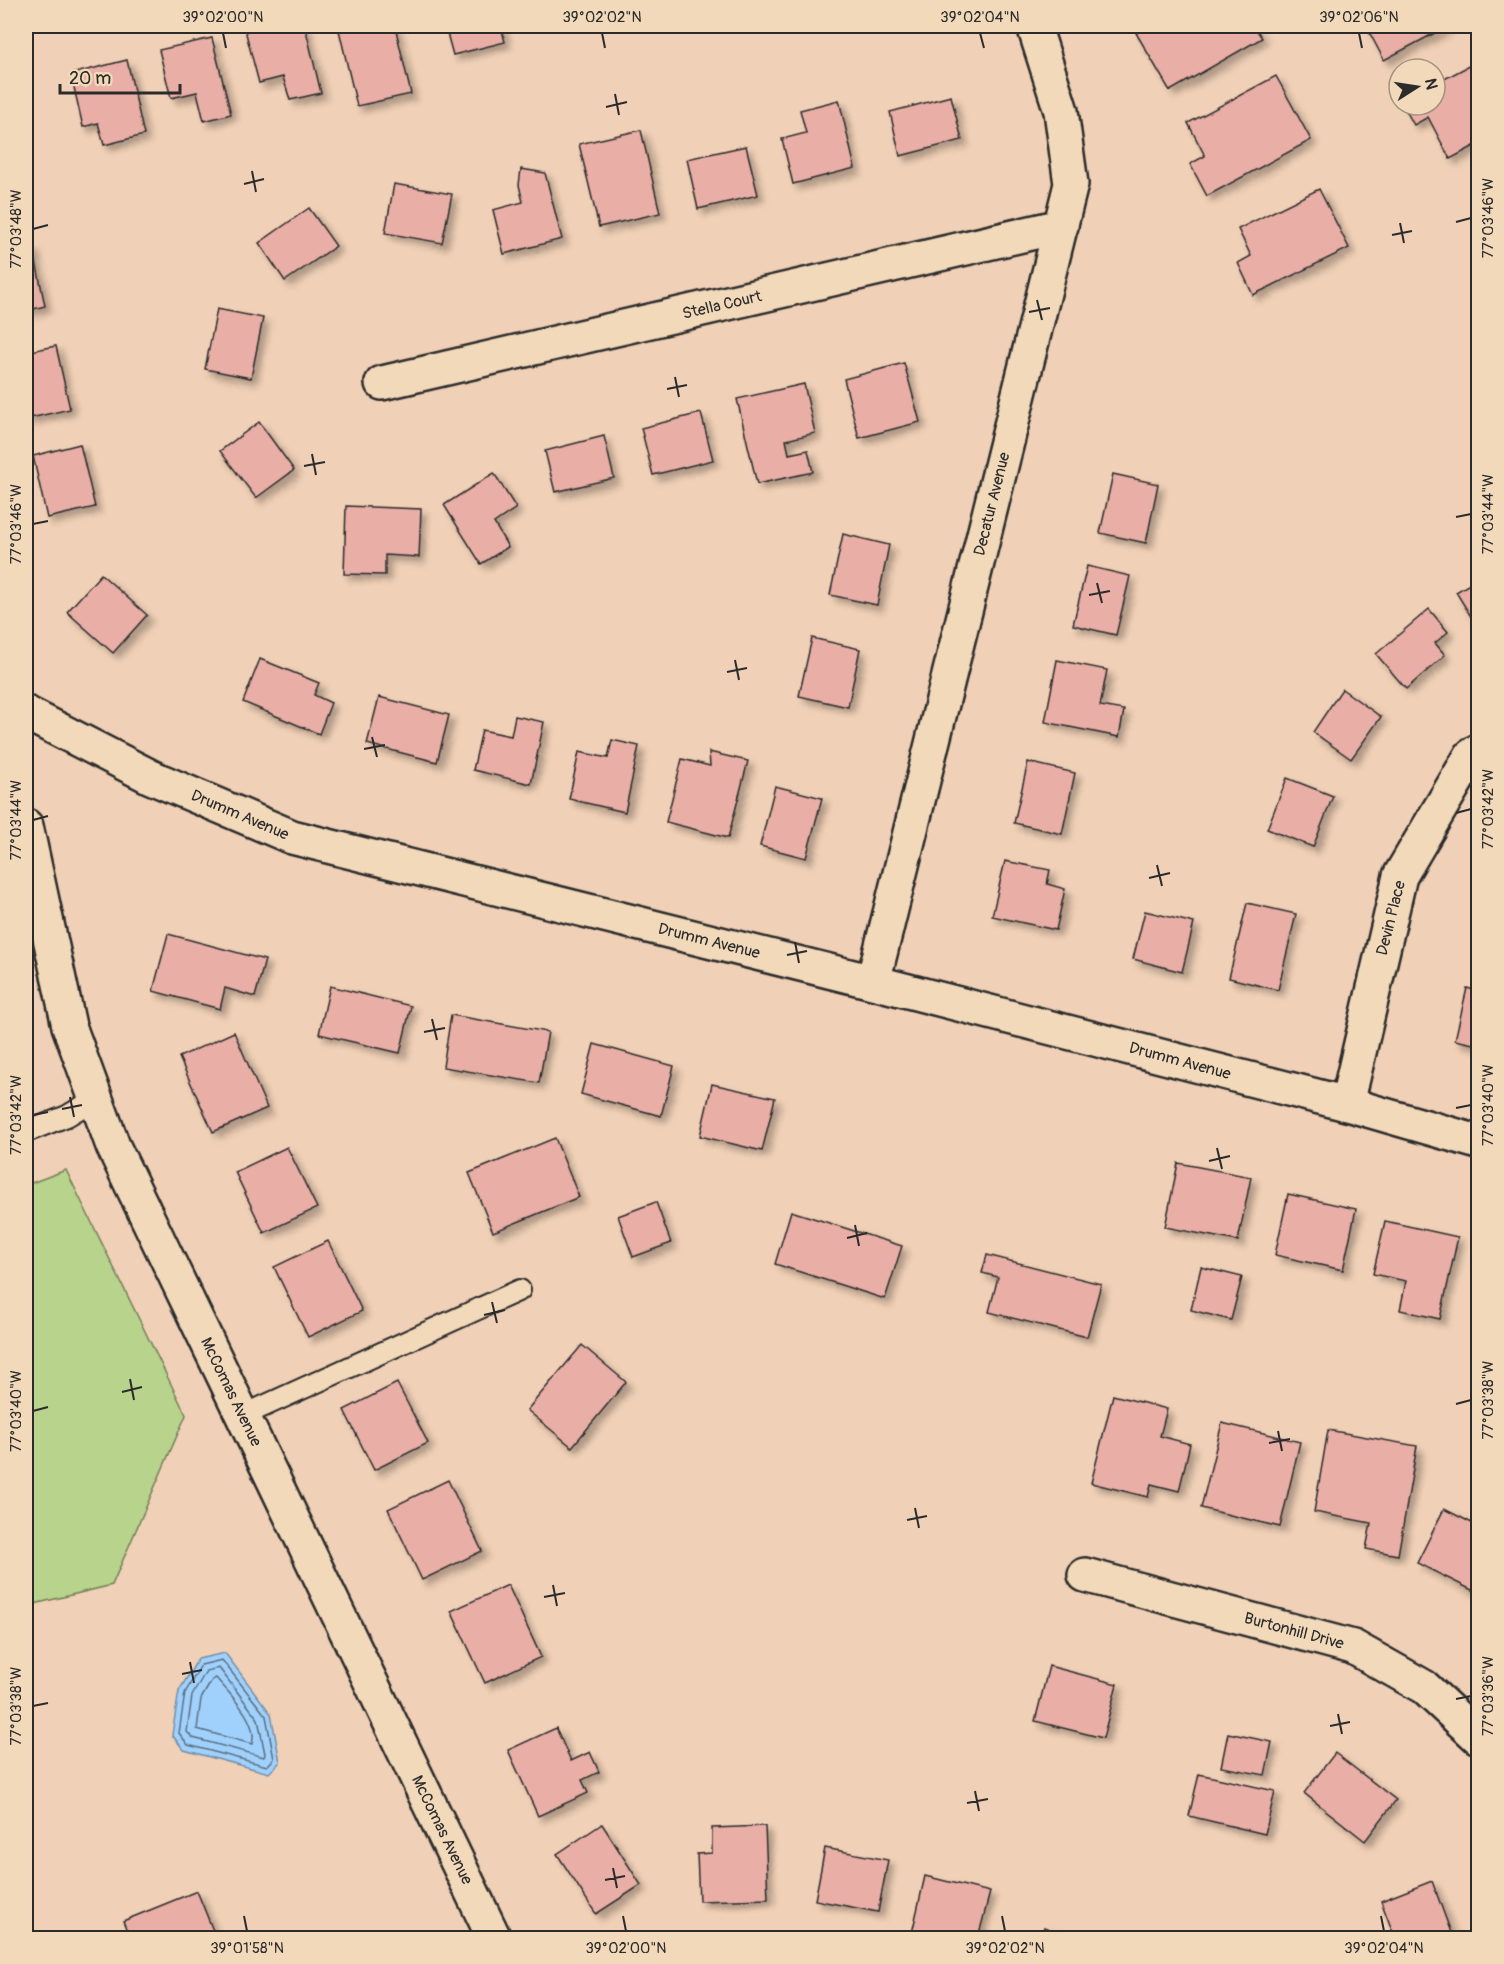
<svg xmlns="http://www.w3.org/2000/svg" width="1504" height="1964" font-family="Pangolin,sans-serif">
  <defs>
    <filter id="shadow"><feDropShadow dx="5.5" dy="5.5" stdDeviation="3" flood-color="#0004"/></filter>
  </defs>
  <rect width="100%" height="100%" fill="#f0d0b6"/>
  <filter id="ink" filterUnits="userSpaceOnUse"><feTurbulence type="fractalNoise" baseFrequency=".0167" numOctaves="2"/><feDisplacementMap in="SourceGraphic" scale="12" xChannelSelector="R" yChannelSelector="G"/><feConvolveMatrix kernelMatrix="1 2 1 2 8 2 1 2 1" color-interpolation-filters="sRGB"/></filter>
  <g filter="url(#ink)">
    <path fill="#b8d38b" stroke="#727f5b" stroke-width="1.5" d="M 66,1170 L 186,1415 L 112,1585 L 26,1606 L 26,1185 Z"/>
    <path fill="#a0d1fd" stroke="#718fa9" stroke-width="1.5" d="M 225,1653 L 271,1714 L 280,1762 L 269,1773 L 184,1750 L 172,1735 L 179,1691 L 198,1659 Z"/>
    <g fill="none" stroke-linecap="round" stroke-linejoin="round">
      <g stroke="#5a6d7f" stroke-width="1.5">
        <path d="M 222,1660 L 266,1716 L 274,1759 L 267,1766 L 188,1745 L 179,1733 L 185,1693 L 201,1665 Z"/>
        <path d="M 219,1668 L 258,1719 L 265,1754 L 264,1757 L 193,1738 L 187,1732 L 192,1696 L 206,1671 Z"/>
        <path d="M 216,1678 C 230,1694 259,1722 252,1744 L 197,1729 L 201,1699 L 212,1680 Z"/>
      </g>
    </g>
    <g fill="#e9aea6" stroke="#2b2b2b" stroke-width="1.5" filter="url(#shadow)">
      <path d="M 244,26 L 305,26 L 321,93 L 290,100 L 283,77 L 259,83 Z"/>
      <path d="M 338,26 L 395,26 L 411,94 L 357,106 Z"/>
      <path d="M 445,26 L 501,26 L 505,42 L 453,55 Z"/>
      <path d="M 1149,26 L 1254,26 L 1262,38 L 1170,91 L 1136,33 Z"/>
      <path d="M 1366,26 L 1448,26 L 1384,60 Z"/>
      <path d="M 212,38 L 231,114 L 204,121 L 197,92 L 171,98 L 159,50 Z"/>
      <path d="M 127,60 L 144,135 L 104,145 L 98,123 L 83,127 L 71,74 Z"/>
      <path d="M 1478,61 L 1478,144 L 1450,159 L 1428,117 L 1414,125 L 1403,105 L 1435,105 L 1435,84 Z"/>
      <path d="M 1276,76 L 1311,140 L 1207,196 L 1190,164 L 1205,156 L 1188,123 Z"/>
      <path d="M 951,96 L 962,140 L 900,156 L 890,112 Z"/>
      <path d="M 839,100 L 855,168 L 793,184 L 782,139 L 806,133 L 800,110 Z"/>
      <path d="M 641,130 L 660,213 L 599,227 L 579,144 Z"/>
      <path d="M 746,146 L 758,195 L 698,209 L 687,159 Z"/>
      <path d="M 521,169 L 545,173 L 562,239 L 504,254 L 493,210 L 523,202 L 519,185 Z"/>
      <path d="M 394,184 L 452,194 L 442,243 L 385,233 Z"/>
      <path d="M 1319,189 L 1349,248 L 1253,295 L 1238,263 L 1251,256 L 1238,229 Z"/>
      <path d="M 309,208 L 336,246 L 285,281 L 259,243 Z"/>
      <path d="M 33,247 L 45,306 L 26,311 L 26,248 Z"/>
      <path d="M 217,309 L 263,318 L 251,378 L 205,369 Z"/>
      <path d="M 56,346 L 70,409 L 26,419 L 26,352 Z"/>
      <path d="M 904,363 L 920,422 L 859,438 L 844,379 Z"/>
      <path d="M 804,384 L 815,433 L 786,440 L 789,454 L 808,450 L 813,472 L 757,484 L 737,399 Z"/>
      <path d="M 701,413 L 713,460 L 653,475 L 641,428 Z"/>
      <path d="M 259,422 L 294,470 L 256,498 L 220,451 Z"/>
      <path d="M 604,436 L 614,478 L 555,492 L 545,451 Z"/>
      <path d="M 80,444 L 95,507 L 47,518 L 33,456 Z"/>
      <path d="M 494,473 L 516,508 L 494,523 L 508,547 L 481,564 L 444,505 Z"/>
      <path d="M 1113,474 L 1158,484 L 1146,543 L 1100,533 Z"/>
      <path d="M 346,506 L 421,509 L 419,557 L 385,555 L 385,575 L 344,574 Z"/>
      <path d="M 843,534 L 889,545 L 877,605 L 830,595 Z"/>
      <path d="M 1478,551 L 1478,563 L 1473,554 Z"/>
      <path d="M 1087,566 L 1130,576 L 1116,635 L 1073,625 Z"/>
      <path d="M 101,574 L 147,615 L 113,653 L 67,612 Z"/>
      <path d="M 1478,579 L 1478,628 L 1456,592 Z"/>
      <path d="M 1429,609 L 1448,632 L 1435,643 L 1445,655 L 1406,689 L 1376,654 Z"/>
      <path d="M 812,638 L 860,649 L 848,707 L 799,696 Z"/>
      <path d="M 260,659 L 319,683 L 314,695 L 331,703 L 319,734 L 243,702 Z"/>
      <path d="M 1057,660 L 1107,670 L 1100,706 L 1124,710 L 1119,737 L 1045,722 Z"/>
      <path d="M 1342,689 L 1381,717 L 1351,759 L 1313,732 Z"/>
      <path d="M 379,697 L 449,715 L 437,762 L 367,744 Z"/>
      <path d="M 515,716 L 544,722 L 531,784 L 473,770 L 482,730 L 511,736 Z"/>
      <path d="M 612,740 L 639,746 L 625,812 L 569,799 L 579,752 L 608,758 Z"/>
      <path d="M 709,752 L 748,761 L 728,838 L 666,822 L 682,759 L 710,766 Z"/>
      <path d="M 1028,762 L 1075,773 L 1062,834 L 1014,823 Z"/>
      <path d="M 1287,778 L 1333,796 L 1313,847 L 1267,829 Z"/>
      <path d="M 775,786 L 822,798 L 806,858 L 760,846 Z"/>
      <path d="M 1005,861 L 1050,870 L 1047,884 L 1065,889 L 1056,930 L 992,916 Z"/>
      <path d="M 1247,903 L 1296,914 L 1278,990 L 1229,978 Z"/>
      <path d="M 1145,911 L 1194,923 L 1182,972 L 1133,959 Z"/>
      <path d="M 168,934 L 265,960 L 255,997 L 225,988 L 220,1009 L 153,991 Z"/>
      <path d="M 330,986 L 411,1006 L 400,1053 L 319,1034 Z"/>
      <path d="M 1467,988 L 1478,991 L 1478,1045 L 1455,1040 Z"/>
      <path d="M 451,1015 L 548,1032 L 539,1083 L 443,1067 Z"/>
      <path d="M 234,1032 L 267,1108 L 213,1132 L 179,1057 Z"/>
      <path d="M 594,1044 L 674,1066 L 661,1116 L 581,1094 Z"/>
      <path d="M 712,1084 L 775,1098 L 762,1151 L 700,1136 Z"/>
      <path d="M 555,1138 L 579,1197 L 493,1232 L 469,1173 Z"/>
      <path d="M 287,1147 L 317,1208 L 264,1233 L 235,1172 Z"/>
      <path d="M 1178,1163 L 1251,1177 L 1238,1241 L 1165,1227 Z"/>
      <path d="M 1288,1194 L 1356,1209 L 1343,1270 L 1275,1255 Z"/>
      <path d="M 656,1202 L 671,1243 L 633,1257 L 618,1216 Z"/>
      <path d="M 791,1211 L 902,1246 L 885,1299 L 775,1264 Z"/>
      <path d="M 1385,1221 L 1458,1237 L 1440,1319 L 1400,1310 L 1406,1281 L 1373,1274 Z"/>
      <path d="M 328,1241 L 362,1311 L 308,1337 L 274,1267 Z"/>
      <path d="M 987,1255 L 1101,1284 L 1087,1337 L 989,1312 L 998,1277 L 982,1273 Z"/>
      <path d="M 1201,1267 L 1242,1277 L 1231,1320 L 1191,1310 Z"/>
      <path d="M 582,1345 L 626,1382 L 572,1447 L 527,1410 Z"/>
      <path d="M 397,1383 L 428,1443 L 374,1470 L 344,1410 Z"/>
      <path d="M 1113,1395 L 1167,1409 L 1160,1436 L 1190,1444 L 1179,1491 L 1151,1484 L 1148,1497 L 1091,1483 Z"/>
      <path d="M 1222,1423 L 1300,1442 L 1280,1527 L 1201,1508 Z"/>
      <path d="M 1328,1430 L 1417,1446 L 1398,1555 L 1366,1549 L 1371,1523 L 1314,1512 Z"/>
      <path d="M 448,1480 L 482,1551 L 422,1580 L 388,1509 Z"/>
      <path d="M 1444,1509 L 1478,1526 L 1478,1593 L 1417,1563 Z"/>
      <path d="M 508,1585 L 541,1657 L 485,1683 L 451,1611 Z"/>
      <path d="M 1049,1666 L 1117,1684 L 1103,1738 L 1035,1721 Z"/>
      <path d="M 556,1728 L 571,1761 L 590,1752 L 599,1772 L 582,1780 L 588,1793 L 538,1816 L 508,1750 Z"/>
      <path d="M 1228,1733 L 1272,1742 L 1265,1775 L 1221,1767 Z"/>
      <path d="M 1335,1753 L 1396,1800 L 1365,1841 L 1304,1793 Z"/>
      <path d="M 1199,1774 L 1275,1791 L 1265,1834 L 1189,1816 Z"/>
      <path d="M 602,1824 L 641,1885 L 596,1914 L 557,1854 Z"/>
      <path d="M 765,1826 L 768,1899 L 699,1901 L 697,1854 L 712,1853 L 712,1828 Z"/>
      <path d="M 825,1848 L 888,1860 L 878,1912 L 815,1900 Z"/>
      <path d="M 925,1876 L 990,1892 L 978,1938 L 935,1938 L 912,1933 Z"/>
      <path d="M 1432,1881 L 1453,1938 L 1395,1938 L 1381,1901 Z"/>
      <path d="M 197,1891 L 216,1938 L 130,1938 L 123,1921 Z"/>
      <path d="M 1044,1927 L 1070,1938 L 1039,1938 Z"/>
    </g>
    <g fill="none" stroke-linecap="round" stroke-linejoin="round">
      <g stroke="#2b2b2b" stroke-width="24">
        <g id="lane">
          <path d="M 26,1132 L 67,1116 L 95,1099"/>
          <path d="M 242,1416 L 520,1290"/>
        </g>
      </g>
      <g stroke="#2b2b2b" stroke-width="38">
        <g id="street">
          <path d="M 382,383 L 1061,226"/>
          <path d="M 26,713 L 151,777 L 292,837 L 873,982 L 1347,1104 L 1478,1142"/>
          <path d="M 26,826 L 69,1026 L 113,1146 L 494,1938"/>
          <path d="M 873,982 L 1071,184 L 1061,111 L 1034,26"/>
          <path d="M 1347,1104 L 1400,876 L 1471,756 L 1478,751"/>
          <path d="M 1085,1575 L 1353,1647 L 1424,1687 L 1478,1737"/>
        </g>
      </g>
      <use href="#lane" stroke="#f2d9ba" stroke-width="20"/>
      <use href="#street" stroke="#f2d9ba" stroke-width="33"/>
    </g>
  </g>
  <path fill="none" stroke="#2b2b2b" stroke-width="2" d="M 223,33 L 226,48M 602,33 L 605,48M 980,33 L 984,48M 1359,33 L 1362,48M 615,94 L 619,115M 606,107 L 627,102M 252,171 L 256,192M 244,184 L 264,179M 1456,222 L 1471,218M 1400,223 L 1404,243M 33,229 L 48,225M 1392,235 L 1412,231M 1037,300 L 1042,320M 1029,312 L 1050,308M 675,377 L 679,397M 667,389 L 687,385M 312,454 L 316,475M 304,466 L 325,462M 1456,517 L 1471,514M 33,524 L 48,521M 1097,583 L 1102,603M 1089,595 L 1110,591M 735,660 L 739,680M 727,672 L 747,668M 372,737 L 377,757M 364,749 L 385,745M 1456,813 L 1471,809M 33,820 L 48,816M 1157,865 L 1162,886M 1149,878 L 1170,873M 795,942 L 799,963M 787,955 L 807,951M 432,1019 L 437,1040M 424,1032 L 445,1028M 70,1097 L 74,1117M 1456,1108 L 1471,1105M 62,1109 L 82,1105M 33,1115 L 48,1112M 1217,1148 L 1222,1169M 1209,1161 L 1230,1156M 855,1225 L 859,1246M 847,1238 L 867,1233M 492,1302 L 497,1323M 484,1315 L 505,1310M 130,1379 L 134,1400M 122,1392 L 142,1387M 1456,1404 L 1471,1400M 33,1411 L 48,1407M 1278,1431 L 1282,1451M 1269,1443 L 1290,1439M 915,1508 L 919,1528M 907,1520 L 927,1516M 553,1585 L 557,1606M 544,1597 L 565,1593M 190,1662 L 194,1683M 182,1674 L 202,1670M 1456,1699 L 1471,1696M 33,1706 L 48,1703M 1338,1714 L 1342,1734M 1330,1726 L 1350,1722M 975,1791 L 979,1811M 967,1803 L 988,1799M 613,1868 L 617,1888M 605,1880 L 625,1876M 244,1916 L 247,1931M 623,1916 L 626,1931M 1002,1916 L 1005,1931M 1381,1916 L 1384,1931"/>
  <g text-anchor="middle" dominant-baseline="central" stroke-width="6" stroke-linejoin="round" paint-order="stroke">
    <g font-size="16" fill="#2b2b2b" stroke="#f2d9ba">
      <text transform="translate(722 305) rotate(-13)">Stella Court</text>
      <text transform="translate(992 504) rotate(-76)">Decatur Avenue</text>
      <text transform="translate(240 815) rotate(23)">Drumm Avenue</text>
      <text transform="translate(1391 918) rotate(-76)">Devin Place</text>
      <text transform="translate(709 941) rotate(14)">Drumm Avenue</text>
      <text transform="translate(1180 1061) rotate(15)">Drumm Avenue</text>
      <text transform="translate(231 1392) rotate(64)">McComas Avenue</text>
      <text transform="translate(1294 1631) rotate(15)">Burtonhill Drive</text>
      <text transform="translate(442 1830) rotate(64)">McComas Avenue</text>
    </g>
  </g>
  <rect width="1504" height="1964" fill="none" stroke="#f2d9ba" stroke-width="66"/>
  <g transform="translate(1417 87) rotate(78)"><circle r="28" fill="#f2d9ba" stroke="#a29381" stroke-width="1.5"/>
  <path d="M0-4.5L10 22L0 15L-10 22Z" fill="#2b2b2b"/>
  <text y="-9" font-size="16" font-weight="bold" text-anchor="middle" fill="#2b2b2b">N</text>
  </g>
  <path d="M60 84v9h120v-9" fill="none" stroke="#2b2b2b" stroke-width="3"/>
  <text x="69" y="84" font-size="18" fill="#2b2b2b" stroke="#f2d9ba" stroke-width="4.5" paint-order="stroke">20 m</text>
  <rect x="33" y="33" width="1438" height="1898" fill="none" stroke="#2b2b2b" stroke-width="2"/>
  <g font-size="15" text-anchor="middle" fill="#2b2b2b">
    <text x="223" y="22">39°02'00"N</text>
    <text x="602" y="22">39°02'02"N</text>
    <text x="980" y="22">39°02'04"N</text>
    <text x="1359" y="22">39°02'06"N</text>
    <text transform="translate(1488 218) rotate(-90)" y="5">77°03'46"W</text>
    <text transform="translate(16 229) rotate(-90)" y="5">77°03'48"W</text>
    <text transform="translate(1488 514) rotate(-90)" y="5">77°03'44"W</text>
    <text transform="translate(16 524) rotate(-90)" y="5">77°03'46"W</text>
    <text transform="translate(1488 809) rotate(-90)" y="5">77°03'42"W</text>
    <text transform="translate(16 820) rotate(-90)" y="5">77°03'44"W</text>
    <text transform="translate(1488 1105) rotate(-90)" y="5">77°03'40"W</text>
    <text transform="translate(16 1115) rotate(-90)" y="5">77°03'42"W</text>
    <text transform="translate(1488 1400) rotate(-90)" y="5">77°03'38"W</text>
    <text transform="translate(16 1411) rotate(-90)" y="5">77°03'40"W</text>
    <text transform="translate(1488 1696) rotate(-90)" y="5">77°03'36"W</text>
    <text transform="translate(16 1706) rotate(-90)" y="5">77°03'38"W</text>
    <text x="247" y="1953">39°01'58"N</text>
    <text x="626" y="1953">39°02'00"N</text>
    <text x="1005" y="1953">39°02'02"N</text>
    <text x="1384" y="1953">39°02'04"N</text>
  </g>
</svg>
